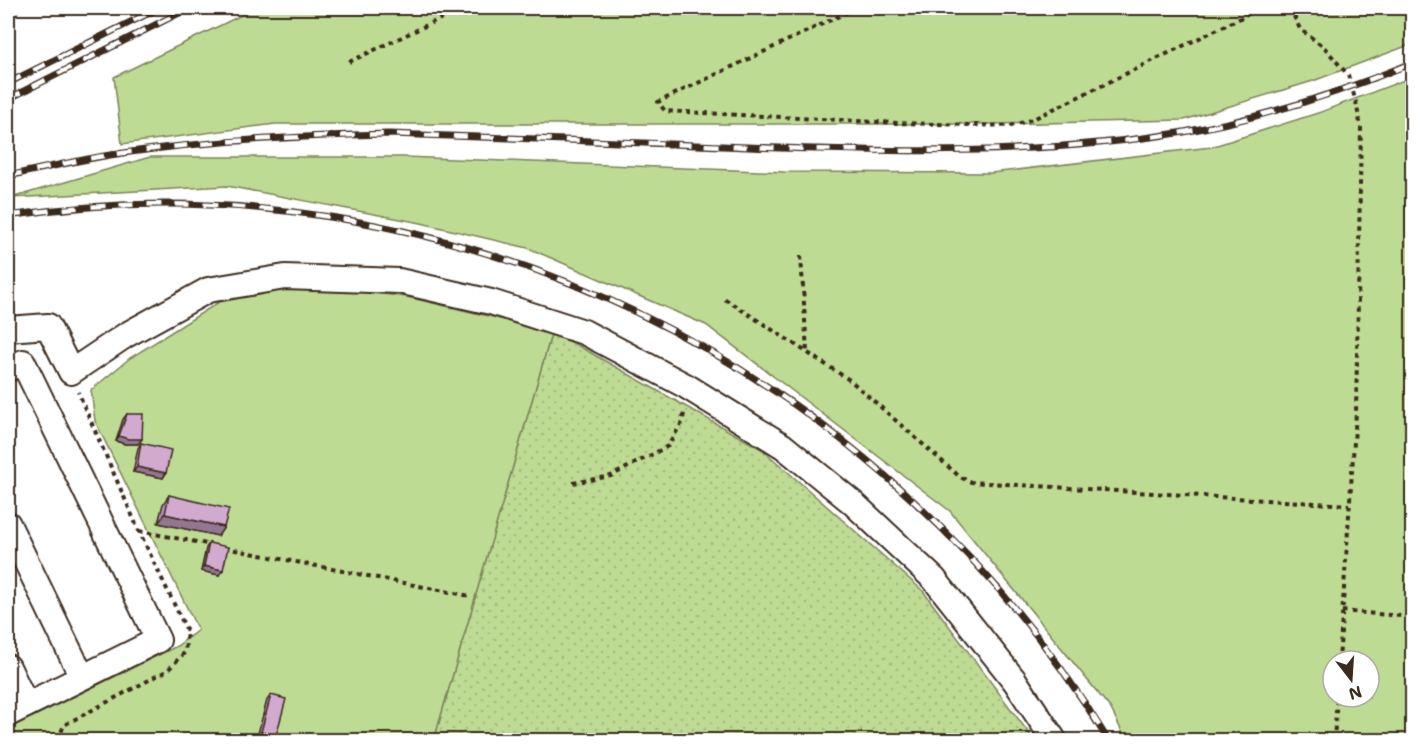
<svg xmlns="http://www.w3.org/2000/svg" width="1420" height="748" font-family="'Shantell Sans',sans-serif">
  <defs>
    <pattern id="grass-dots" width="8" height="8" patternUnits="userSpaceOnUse" patternTransform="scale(1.5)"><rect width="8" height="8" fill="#bedb94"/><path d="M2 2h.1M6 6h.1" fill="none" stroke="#a4bc7f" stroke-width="1.8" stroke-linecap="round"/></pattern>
  </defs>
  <rect width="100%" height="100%" fill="#fff"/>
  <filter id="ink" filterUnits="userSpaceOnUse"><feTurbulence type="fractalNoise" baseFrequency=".0167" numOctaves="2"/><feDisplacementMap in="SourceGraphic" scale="12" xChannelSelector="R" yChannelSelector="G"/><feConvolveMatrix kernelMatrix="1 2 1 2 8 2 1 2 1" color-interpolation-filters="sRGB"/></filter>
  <g filter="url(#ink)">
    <path fill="url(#grass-dots)" stroke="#7c8259" stroke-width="1.5" d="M 552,331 L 763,450 L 923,591 L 1034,740 L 434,740 Z"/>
    <g fill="#bedb94" stroke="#7c8259" stroke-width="1.5" fill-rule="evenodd">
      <path d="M 256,8 L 1412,8 L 1412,44 L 1313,81 L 1184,120 L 993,124 L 275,124 L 122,144 L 114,77 Z"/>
      <path d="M 1412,77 L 1412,740 L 1126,740 L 1111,709 L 950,511 L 706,325 L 528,248 L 421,223 L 227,186 L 11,198 L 150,157 L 404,157 L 784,172 L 991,173 L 1211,147 L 1321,112 ZM 1333,661 L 1369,661 L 1369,697 L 1333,697 Z"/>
      <path d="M 310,285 L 407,297 L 552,331 L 434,740 L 8,740 L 8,729 L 177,646 L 198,630 L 95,421 L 91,390 L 130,358 L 219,302 Z"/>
    </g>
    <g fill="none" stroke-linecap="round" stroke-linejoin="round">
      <path stroke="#8edfe8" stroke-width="22" d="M 8,8 L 9,8"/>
      <g stroke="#3b2a1e" stroke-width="28">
        <g id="minor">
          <path d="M 8,329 L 48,326 L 71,372 L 126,335 L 208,290 L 285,277 L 399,281 L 491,302 L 584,332 L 686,386 L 783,446 L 853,503 L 934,579 L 1015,681 L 1054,740"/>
          <path d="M 8,369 L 23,362 L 158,640 L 8,714"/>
          <path d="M 8,524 L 82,677"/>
          <path d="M 8,667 L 26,705"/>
        </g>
      </g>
      <g stroke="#3b2a1e" stroke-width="4" stroke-dasharray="4.5 4.5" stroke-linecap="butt">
        <path d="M 856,8 L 658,102 L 665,111 L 897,123 L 1011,126 L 1033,119 L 1261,8"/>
        <path d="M 1290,8 L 1300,29 L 1325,48 L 1348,75 L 1356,102 L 1361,128 L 1356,413 L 1339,661"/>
        <path d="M 349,62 L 463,8"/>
        <path d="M 801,256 L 807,352"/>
        <path d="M 725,299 L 851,381 L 960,477 L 971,482 L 1349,505"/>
        <path d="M 573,483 L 611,476 L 668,446 L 683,421 L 684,411"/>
        <path d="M 139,531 L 212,545"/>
        <path d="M 225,548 L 470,596"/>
        <path d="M 1342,611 L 1412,617"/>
        <path d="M 58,740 L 64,725 L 168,670 L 185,652 L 187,631 L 139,531 L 78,392"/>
        <path d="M 1334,740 L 1337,697"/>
      </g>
      <use href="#minor" stroke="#fff" stroke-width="24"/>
      <g stroke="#3b2a1e" stroke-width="7">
        <g id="rail">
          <path d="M 8,83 L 159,8"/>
          <path d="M 8,99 L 189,8"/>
          <path d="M 8,176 C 50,167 94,156 138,151 C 221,140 305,136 389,134 C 509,138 628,142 748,147 C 893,152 1040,156 1184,132 C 1262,118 1339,93 1412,63"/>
          <path d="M 8,216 C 444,150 882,365 1108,740"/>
        </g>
      </g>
      <use href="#rail" stroke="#fff" stroke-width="4.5" stroke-dasharray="14" stroke-linecap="butt"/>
    </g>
    <g fill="#b592b3" stroke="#3b2a1e" stroke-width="1.5">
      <path d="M 127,414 L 138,444 L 125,444 L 116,441 L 123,419 Z"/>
      <path d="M 141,443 L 166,473 L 163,478 L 133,472 L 138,448 Z"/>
      <path d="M 169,495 L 224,527 L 218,536 L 158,523 L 163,504 Z"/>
      <path d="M 209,543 L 219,575 L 201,571 L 206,548 Z"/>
      <path d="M 271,695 L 273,741 L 269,741 L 257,737 L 267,700 Z"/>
    </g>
    <g fill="#937792" stroke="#3b2a1e" stroke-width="1.5">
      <path d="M 119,436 L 142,439 L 138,444 L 125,444 L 116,441 Z"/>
      <path d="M 137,467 L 166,473 L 163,478 L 133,472 Z"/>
      <path d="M 165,514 L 224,527 L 218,536 L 158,523 Z"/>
      <path d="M 204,566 L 223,570 L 219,575 L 201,571 Z"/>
      <path d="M 261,732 L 276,736 L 273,741 L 269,741 L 257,737 Z"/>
    </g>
    <g fill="#d2aad0" stroke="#3b2a1e" stroke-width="1.5">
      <path d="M 127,414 L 143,414 L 142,439 L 128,439 L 119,436 Z"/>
      <path d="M 141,443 L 171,450 L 166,473 L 137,467 Z"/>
      <path d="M 169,495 L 229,509 L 224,527 L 165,514 Z"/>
      <path d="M 209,543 L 228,547 L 223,570 L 204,566 Z"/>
      <path d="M 271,695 L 286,699 L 276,736 L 261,732 Z"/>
    </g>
  </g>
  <rect width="1420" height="748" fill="none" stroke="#fff" stroke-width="30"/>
  <rect x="15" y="15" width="1390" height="718" fill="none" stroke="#3b2a1e" stroke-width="2" filter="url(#ink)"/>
  <g transform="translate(1351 679) rotate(163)"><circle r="28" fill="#ffffff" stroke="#b1aaa5" stroke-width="1.5"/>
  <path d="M0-4.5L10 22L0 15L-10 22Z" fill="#3b2a1e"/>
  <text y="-9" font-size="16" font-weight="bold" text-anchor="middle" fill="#3b2a1e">N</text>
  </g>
</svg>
